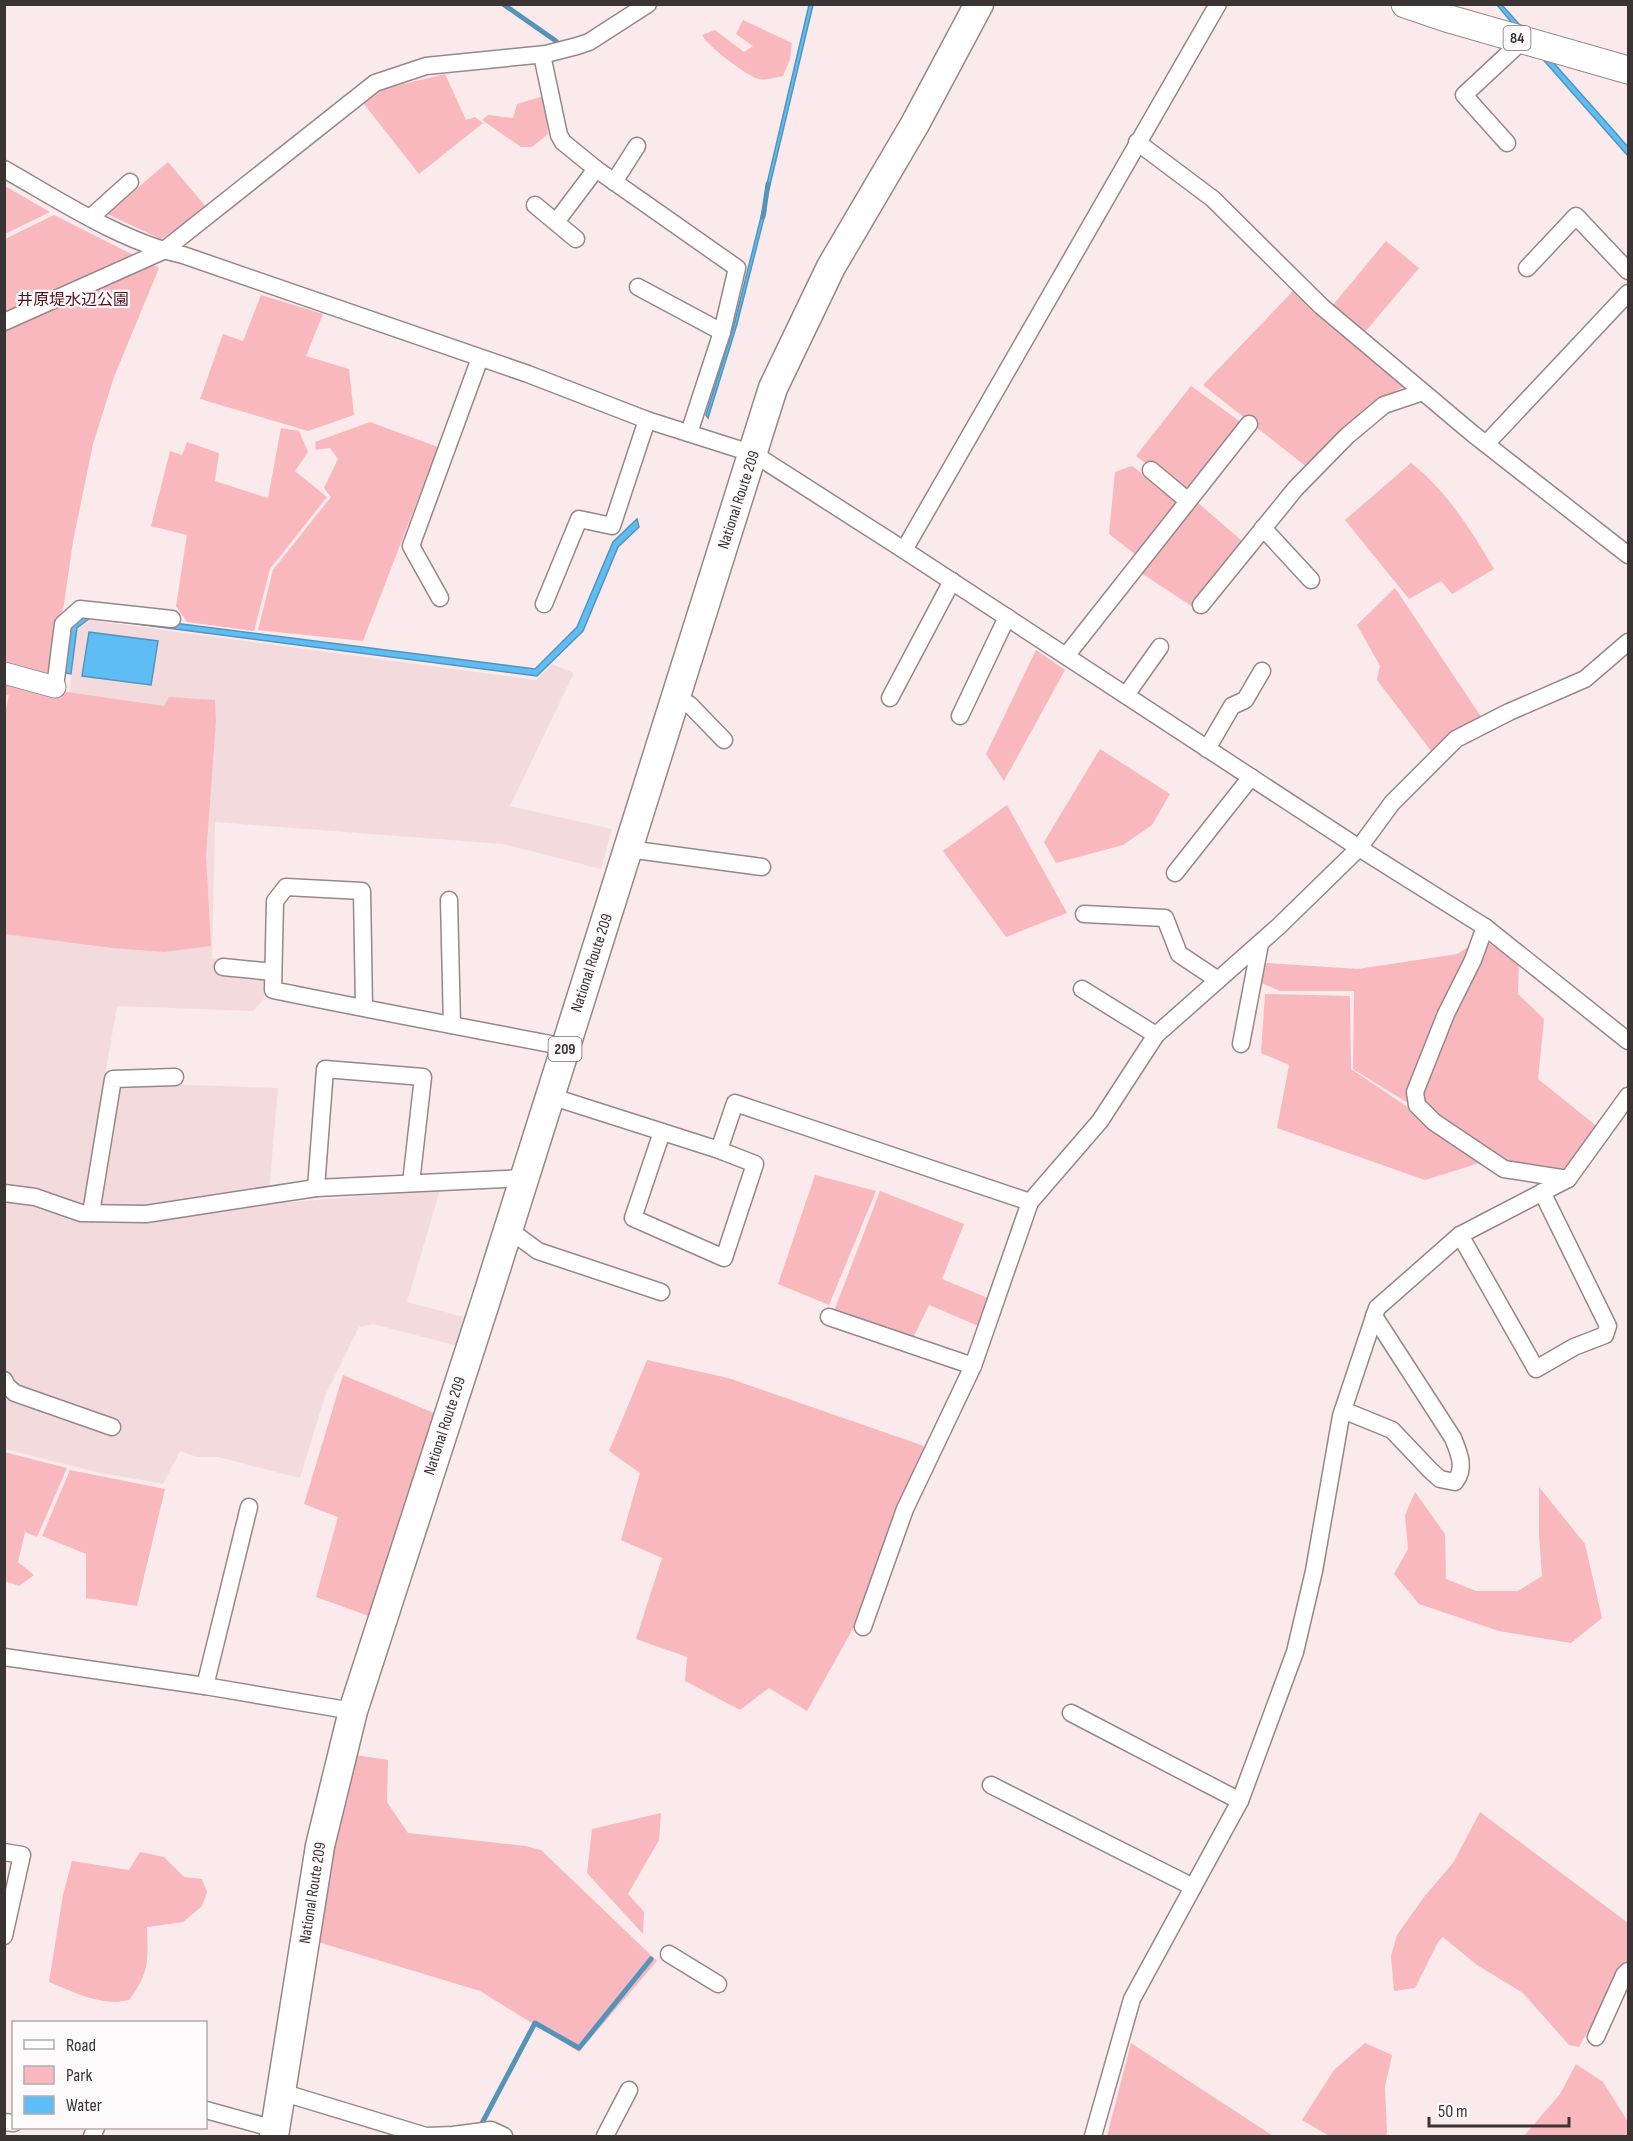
<svg xmlns="http://www.w3.org/2000/svg" width="1633" height="2141" font-family="'Sofia Sans Condensed','Noto Sans JP',sans-serif">
  <rect width="100%" height="100%" fill="#faeaeb"/>
  <path fill="#f3dbdd" d="M 89,620 L 536,680 L 552,664 L 574,673 L 510,806 L 612,829 L 601,869 L 503,844 L 215,822 L 212,957 L 207,958 L 266,961 L 264,999 L 253,1011 L 117,1006 L 104,1082 L 278,1088 L 268,1204 L 440,1190 L 407,1302 L 464,1317 L 458,1346 L 373,1324 L 359,1327 L 325,1396 L 300,1478 L 218,1457 L 197,1457 L 180,1451 L 163,1484 L 96,1472 L 5,1449 L 4,719 L 10,684 L 69,693 L 78,629 Z"/>
  <g fill="#f9b8bd">
    <path d="M 743,20 L 792,43 L 790,59 L 783,76 C 776,77 765,81 759,79 C 748,77 706,45 702,35 L 715,30 L 744,52 L 753,46 L 736,34 Z"/>
    <path d="M 445,74 L 466,120 L 475,117 L 483,123 L 419,174 L 364,104 L 383,89 Z"/>
    <path d="M 544,96 L 548,134 L 532,147 L 521,147 L 482,120 L 488,115 L 513,118 L 517,104 Z"/>
    <path d="M 168,162 L 207,208 L 161,239 L 107,214 Z"/>
    <path d="M 5,186 L 50,212 L 5,234 Z"/>
    <path d="M 54,215 L 159,268 L 114,377 L 93,444 L 73,541 L 64,604 L 46,677 L 26,686 L 164,706 L 169,697 L 215,700 L 216,721 L 206,856 L 211,946 L 164,952 L 112,948 L 5,934 L 4,719 L 9,695 L 5,696 L 5,239 Z"/>
    <path d="M 1386,241 L 1419,268 L 1365,332 L 1333,305 Z"/>
    <path d="M 1294,290 L 1406,385 L 1378,402 L 1308,468 L 1203,385 Z"/>
    <path d="M 261,295 L 323,314 L 306,356 L 349,369 L 354,415 L 308,431 L 200,399 L 223,334 L 243,341 Z"/>
    <path d="M 1191,386 L 1242,423 L 1187,494 L 1136,456 Z"/>
    <path d="M 370,422 L 438,447 L 363,641 L 258,630 L 273,570 L 331,497 L 324,488 L 338,459 L 330,448 L 316,450 L 315,442 Z"/>
    <path d="M 281,428 L 299,431 L 308,452 L 295,471 L 327,497 L 270,569 L 254,631 L 187,622 L 176,606 L 187,535 L 151,526 L 170,451 L 182,455 L 187,442 L 219,453 L 215,481 L 268,498 Z"/>
    <path d="M 1411,463 C 1447,491 1471,530 1494,569 L 1452,594 L 1441,581 L 1409,599 L 1345,520 Z"/>
    <path d="M 1132,466 L 1179,502 L 1136,555 L 1109,534 L 1115,472 Z"/>
    <path d="M 1198,503 L 1242,541 L 1193,607 L 1141,573 Z"/>
    <path d="M 1395,588 L 1482,718 L 1434,755 L 1377,680 L 1380,666 L 1357,625 Z"/>
    <path d="M 1036,650 L 1065,670 L 1004,781 L 986,754 Z"/>
    <path d="M 1100,749 L 1170,794 L 1152,825 L 1123,845 L 1056,863 L 1044,842 Z"/>
    <path d="M 1007,805 L 1067,913 L 1006,937 L 943,851 Z"/>
    <path d="M 1481,939 L 1519,960 L 1518,994 L 1544,1019 L 1538,1079 L 1599,1128 L 1564,1173 L 1513,1168 L 1353,1069 L 1354,991 L 1280,991 L 1252,979 L 1252,962 L 1358,969 L 1457,954 Z"/>
    <path d="M 1265,994 L 1350,996 L 1351,1069 L 1433,1124 L 1483,1162 L 1425,1180 L 1277,1128 L 1289,1065 L 1261,1053 Z"/>
    <path d="M 815,1175 L 876,1191 L 829,1305 L 778,1284 Z"/>
    <path d="M 880,1191 L 964,1224 L 942,1279 L 990,1299 L 981,1327 L 929,1305 L 913,1338 L 834,1311 Z"/>
    <path d="M 647,1360 L 728,1378 L 924,1446 L 855,1625 L 807,1711 L 769,1688 L 740,1710 L 685,1681 L 687,1657 L 636,1639 L 662,1558 L 621,1540 L 640,1473 L 609,1451 Z"/>
    <path d="M 343,1375 L 434,1413 L 369,1616 L 316,1597 L 338,1517 L 304,1504 Z"/>
    <path d="M 4,1452 L 67,1468 L 37,1537 L 25,1532 L 18,1562 L 34,1575 L 19,1586 L 5,1581 Z"/>
    <path d="M 70,1470 L 165,1489 L 137,1606 L 86,1598 L 86,1554 L 42,1536 Z"/>
    <path d="M 1539,1487 L 1585,1544 L 1602,1618 L 1571,1643 L 1499,1631 L 1419,1604 L 1394,1574 L 1408,1549 L 1405,1515 L 1415,1492 L 1445,1534 L 1446,1579 L 1476,1591 L 1518,1591 L 1542,1576 L 1539,1535 Z"/>
    <path d="M 355,1755 L 388,1760 L 387,1802 L 408,1833 L 525,1846 L 541,1850 L 657,1961 L 579,2052 L 480,1991 L 315,1941 L 326,1878 Z"/>
    <path d="M 1480,1812 L 1628,1923 L 1628,1960 L 1579,2047 L 1569,2045 L 1523,1993 L 1477,1965 L 1443,1937 L 1438,1942 L 1415,1988 L 1394,1991 L 1391,1956 L 1397,1935 L 1424,1897 L 1453,1863 Z"/>
    <path d="M 661,1813 L 659,1840 L 628,1894 L 644,1912 L 643,1934 L 587,1873 L 592,1829 Z"/>
    <path d="M 140,1852 L 164,1857 L 184,1877 L 202,1879 L 207,1892 L 202,1906 L 183,1922 L 147,1927 C 148,1959 150,1973 129,2000 C 101,2007 74,1992 49,1982 L 63,1895 L 72,1861 L 129,1870 Z"/>
    <path d="M 1131,2043 L 1273,2136 L 1107,2136 Z"/>
    <path d="M 1365,2043 L 1392,2055 L 1385,2087 L 1387,2133 L 1386,2136 L 1329,2136 L 1302,2120 L 1334,2070 Z"/>
    <path d="M 1576,2064 L 1603,2082 L 1628,2122 L 1628,2136 L 1524,2136 L 1560,2094 Z"/>
  </g>
  <g fill="#5ebdf5" stroke="#5394bb" stroke-width="1.5">
    <path d="M 809,5 L 813,5 L 769,189 L 766,188 Z"/>
    <path d="M 1497,5 L 1502,5 L 1615,132 L 1628,147 L 1628,156 L 1532,47 Z"/>
    <path d="M 763,209 L 766,210 L 737,324 L 708,418 L 706,415 L 734,325 Z"/>
    <path d="M 637,519 L 639,527 L 618,547 L 583,631 L 537,676 L 90,618 L 77,628 L 71,674 L 65,673 L 71,626 L 88,612 L 535,669 L 577,627 L 613,542 Z"/>
    <path d="M 89,632 L 158,641 L 151,685 L 82,676 Z"/>
  </g>
  <g fill="none" stroke-linecap="round" stroke-linejoin="round">
    <g stroke="#5394bb" stroke-width="5">
      <path d="M 503,4 L 556,41"/>
      <path d="M 763,217 L 768,184"/>
      <path d="M 480,2127 L 535,2023 L 579,2048 L 651,1959"/>
    </g>
    <g stroke="#968788" stroke-width="19">
      <g id="minor">
        <path d="M 542,55 L 559,135 L 563,142 L 596,169 L 737,268 L 722,332 L 689,433"/>
        <path d="M 1137,142 L 1213,199 L 1321,306 L 1473,434 L 1628,555"/>
        <path d="M 1507,143 L 1464,95 L 1523,40"/>
        <path d="M 4,169 C 59,200 122,242 183,255 L 528,374 L 647,420 L 754,454 L 904,550 L 1359,848 L 1485,927 L 1628,1041"/>
        <path d="M 614,182 L 637,146"/>
        <path d="M 535,205 L 576,239"/>
        <path d="M 90,218 L 130,182"/>
        <path d="M 556,222 L 596,169"/>
        <path d="M 1527,268 L 1576,216 L 1628,271"/>
        <path d="M 638,287 L 722,332"/>
        <path d="M 4,322 L 163,251 L 375,83 L 426,66 L 546,54 L 577,46 L 589,42 L 648,4"/>
        <path d="M 1486,444 L 1628,293"/>
        <path d="M 1151,470 L 1188,501"/>
        <path d="M 1263,528 L 1311,580"/>
        <path d="M 904,550 L 1218,4"/>
        <path d="M 440,598 L 411,546 L 480,358"/>
        <path d="M 544,604 L 579,519 L 612,526 L 647,420"/>
        <path d="M 1201,605 L 1296,488 L 1347,436 L 1384,405 L 1423,392"/>
        <path d="M 1066,656 L 1249,424"/>
        <path d="M 55,687 L 63,624 L 80,609 L 172,619"/>
        <path d="M 1126,695 L 1160,647"/>
        <path d="M 890,698 L 952,581"/>
        <path d="M 689,704 L 724,740"/>
        <path d="M 960,716 L 1007,617"/>
        <path d="M 1207,749 L 1232,706 L 1245,700 L 1262,671"/>
        <path d="M 628,849 L 762,867"/>
        <path d="M 1175,873 L 1251,777"/>
        <path d="M 449,900 L 452,1025"/>
        <path d="M 1084,914 L 1165,918 L 1179,954 L 1218,980"/>
        <path d="M 1485,927 L 1473,960 L 1446,1014 L 1415,1092 L 1417,1105 L 1434,1122 L 1504,1169 L 1568,1179"/>
        <path d="M 223,967 L 273,972"/>
        <path d="M 1082,989 L 1156,1035"/>
        <path d="M 364,1008 L 362,891 L 286,887 L 275,901 L 273,990 C 370,1010 468,1028 566,1047"/>
        <path d="M 1241,1044 L 1260,944"/>
        <path d="M 550,1096 L 719,1150 L 735,1103 L 1030,1202"/>
        <path d="M 662,1132 L 633,1218 L 724,1258 L 755,1164 L 719,1150"/>
        <path d="M 316,1188 L 325,1069 L 423,1077 L 411,1183"/>
        <path d="M 4,1193 L 35,1197 L 81,1213 L 146,1214 L 316,1188 L 524,1178"/>
        <path d="M 91,1213 L 113,1079 L 175,1077"/>
        <path d="M 508,1229 L 538,1251 L 661,1292"/>
        <path d="M 1460,1235 L 1536,1369 L 1574,1347 L 1605,1335 L 1608,1326 L 1542,1192"/>
        <path d="M 829,1317 L 973,1366"/>
        <path d="M 4,1380 L 7,1386 L 15,1393 L 112,1427"/>
        <path d="M 1343,1410 L 1392,1430 L 1431,1471 L 1440,1479 L 1455,1482 C 1466,1468 1459,1453 1453,1438 L 1374,1316"/>
        <path d="M 863,1627 L 905,1509 L 973,1366 L 1030,1202 L 1100,1121 L 1156,1035 L 1279,926 L 1359,848 L 1392,803 L 1456,739 L 1509,712 L 1585,679 L 1628,642"/>
        <path d="M 4,1657 L 205,1686 L 353,1711"/>
        <path d="M 205,1686 L 249,1507"/>
        <path d="M 1071,1713 L 1240,1801"/>
        <path d="M 991,1785 L 1193,1887"/>
        <path d="M 4,1852 L 22,1855 L 4,1936"/>
        <path d="M 669,1954 L 718,1984"/>
        <path d="M 1596,2037 L 1624,1975 L 1628,1971"/>
        <path d="M 281,2092 L 426,2136 L 453,2135 L 491,2130 L 504,2136"/>
        <path d="M 206,2110 L 275,2129"/>
        <path d="M 4,2122 L 14,2123"/>
        <path d="M 92,2136 L 96,2128"/>
        <path d="M 605,2136 L 629,2090"/>
        <path d="M 1093,2136 L 1132,1999 L 1240,1801 L 1295,1652 L 1314,1571 L 1341,1416 L 1377,1308 L 1460,1235 L 1568,1179 L 1628,1096"/>
      </g>
    </g>
    <g stroke="#968788" stroke-width="23">
      <path id="tertiary" d="M 4,673 L 55,687"/>
    </g>
    <g stroke="#968788" stroke-width="29">
      <path id="primary" d="M 1405,4 L 1446,18 L 1628,70"/>
    </g>
    <g stroke="#968788" stroke-width="31">
      <path id="trunk" d="M 274,2136 L 320,1846 L 353,1711 L 487,1297 L 773,388 L 831,267 L 915,124 L 979,4"/>
    </g>
    <use href="#minor" stroke="#fff" stroke-width="16"/>
    <use href="#tertiary" stroke="#fff" stroke-width="21"/>
    <use href="#primary" stroke="#fff" stroke-width="27"/>
    <use href="#trunk" stroke="#fff" stroke-width="28"/>
  </g>
  <g text-anchor="middle" dominant-baseline="central" stroke-width="4.5" stroke-linejoin="round" paint-order="stroke">
    <g fill="#fefafb" stroke="#756f70" stroke-width="1.5">
      <rect x="1503.5" y="26" width="27" height="24" rx="4.5"/>
      <rect x="548.5" y="1037" width="33" height="24" rx="4.5"/>
    </g>
    <g font-size="15" font-weight="bold" fill="#3a3435">
      <text x="1517" y="38">84</text>
      <text x="565" y="1049">209</text>
    </g>
    <g font-size="16" fill="#4e111d" stroke="#fefafb">
      <text x="73" y="300">井原堤水辺公園</text>
    </g>
    <g font-size="16" fill="#3a3435" stroke="#fefafb">
      <text transform="translate(739 500) rotate(-72)">National Route 209</text>
      <text transform="translate(592 963) rotate(-72)">National Route 209</text>
      <text transform="translate(445 1426) rotate(-72)">National Route 209</text>
      <text transform="translate(313 1893) rotate(-81)">National Route 209</text>
    </g>
  </g>
  <rect width="1633" height="2141" fill="none" stroke="#3a3435" stroke-width="12"/>
  <rect x="12" y="2021" width="195" height="108" fill="#fefafb" stroke="#b0abac" stroke-width="1.5"/>
  <rect x="24" y="2040" width="30" height="9" fill="#ffffff" stroke="#b0abac" stroke-width="1.5"/>
  <text x="66" y="2051" font-size="18" fill="#3a3435">Road</text>
  <rect x="24" y="2066" width="30" height="18" fill="#f9b8bd" stroke="#b0abac" stroke-width="1.5"/>
  <text x="66" y="2081" font-size="18" fill="#3a3435">Park</text>
  <rect x="24" y="2096" width="30" height="18" fill="#5ebdf5" stroke="#b0abac" stroke-width="1.5"/>
  <text x="66" y="2111" font-size="18" fill="#3a3435">Water</text>
  <path d="M1429 2117v9h140v-9" fill="none" stroke="#3a3435" stroke-width="3"/>
  <text x="1438" y="2117" font-size="18" fill="#3a3435" stroke="#fefafb" stroke-width="4.5" paint-order="stroke">50 m</text>
</svg>
